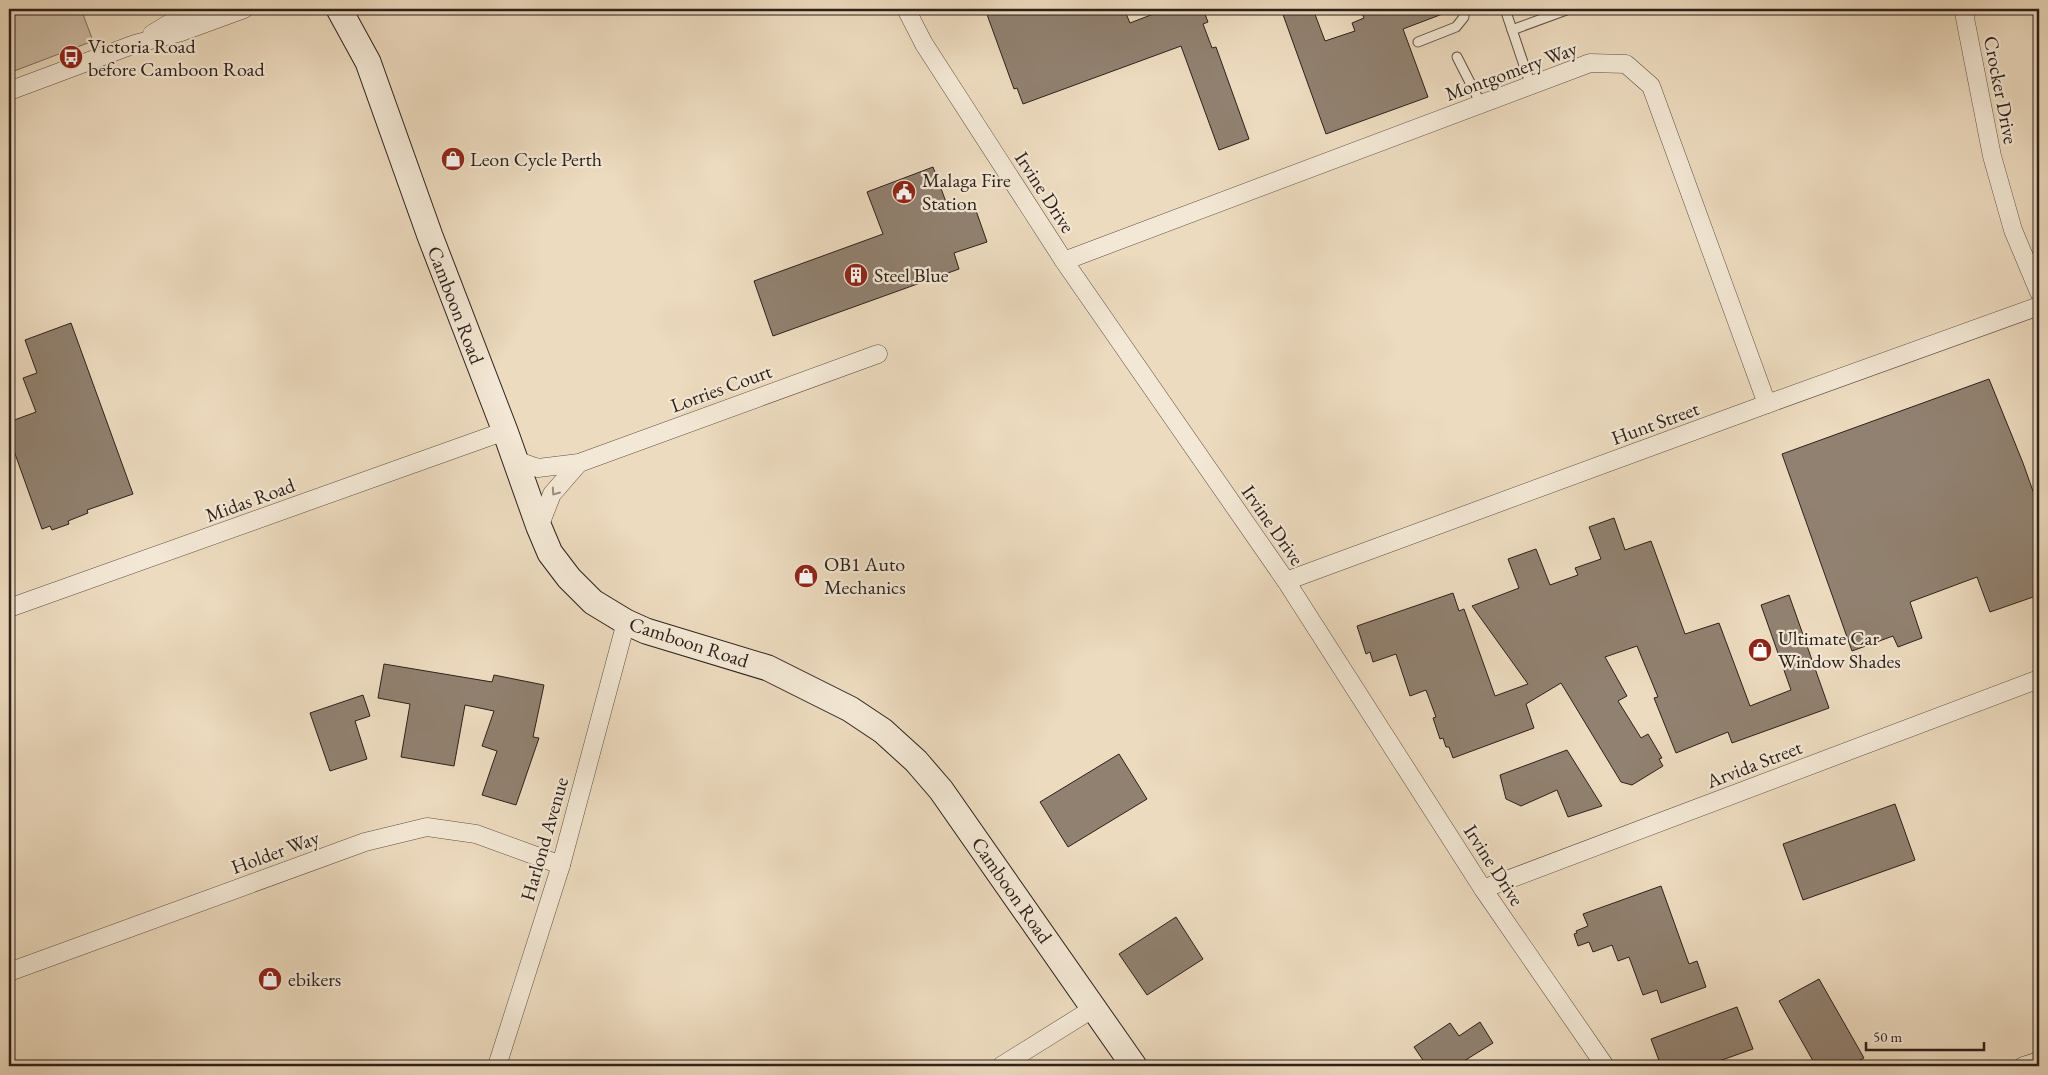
<svg xmlns="http://www.w3.org/2000/svg" width="2048" height="1075" font-family="'EB Garamond',serif">
  <rect width="100%" height="100%" fill="#eddbbf"/>
  <filter id="stains"><feTurbulence type="fractalNoise" baseFrequency=".004" numOctaves="4"/><feColorMatrix values="0 0 0 0 .2 0 0 0 0 .09 0 0 0 0 .02 0 0 0 .5 -.17"/></filter>
  <radialGradient id="worn" r=".72"><stop offset=".6" stop-color="#630" stop-opacity="0"/><stop offset="1" stop-color="#630" stop-opacity=".3"/></radialGradient>
  <path fill="#ccbba3" stroke="#7c6e5f" d="M 9,9 L 81,9 L 93,41 L 9,73 Z"/>
  <g fill="#918170" stroke="#2d201b">
    <path d="M 985,9 L 1124,9 L 1130,23 L 1156,13 L 1154,9 L 1203,9 L 1208,22 L 1203,24 L 1212,48 L 1216,47 L 1249,139 L 1219,150 L 1181,46 L 1023,104 L 1017,88 L 1014,89 Z"/>
    <path d="M 1281,9 L 1313,9 L 1325,41 L 1355,31 L 1352,23 L 1364,18 L 1360,9 L 1453,9 L 1453,10 L 1403,29 L 1428,97 L 1326,134 Z"/>
    <path d="M 933,167 L 949,210 L 973,202 L 987,242 L 954,253 L 959,269 L 773,336 L 754,281 L 883,234 L 867,192 Z"/>
    <path d="M 71,323 L 133,494 L 87,510 L 88,513 L 68,521 L 69,524 L 52,530 L 50,526 L 42,529 L 9,437 L 9,422 L 36,412 L 23,378 L 37,373 L 25,340 Z"/>
    <path d="M 1989,379 L 2023,463 L 2039,508 L 2039,595 L 1990,612 L 1977,577 L 1910,602 L 1922,638 L 1898,647 L 1893,636 L 1852,651 L 1782,454 Z"/>
    <path d="M 1614,518 L 1625,550 L 1651,541 L 1685,634 L 1719,623 L 1750,706 L 1791,690 L 1761,605 L 1789,595 L 1829,708 L 1732,743 L 1728,732 L 1676,753 L 1654,698 L 1658,697 L 1637,646 L 1605,657 L 1627,696 L 1618,701 L 1641,738 L 1648,734 L 1662,758 L 1659,759 L 1663,766 L 1632,785 L 1621,782 L 1561,683 L 1526,704 L 1534,728 L 1453,758 L 1449,747 L 1446,747 L 1443,738 L 1440,739 L 1433,718 L 1436,717 L 1426,690 L 1410,696 L 1396,654 L 1373,662 L 1370,652 L 1366,654 L 1357,626 L 1453,593 L 1459,611 L 1464,609 L 1495,696 L 1528,684 L 1472,606 L 1519,588 L 1508,559 L 1536,549 L 1550,585 L 1578,575 L 1575,568 L 1601,559 L 1589,527 Z"/>
    <path d="M 384,664 L 492,682 L 494,675 L 544,685 L 533,737 L 539,738 L 516,805 L 482,795 L 497,751 L 482,746 L 494,711 L 465,705 L 454,766 L 401,757 L 410,704 L 378,698 Z"/>
    <path d="M 363,695 L 370,716 L 355,721 L 367,759 L 330,771 L 310,713 Z"/>
    <path d="M 1567,750 L 1602,806 L 1568,817 L 1557,790 L 1521,806 L 1506,799 L 1500,775 Z"/>
    <path d="M 1119,754 L 1147,799 L 1068,847 L 1040,802 Z"/>
    <path d="M 1895,804 L 1915,860 L 1803,900 L 1783,844 Z"/>
    <path d="M 1661,886 L 1689,964 L 1697,961 L 1706,987 L 1661,1003 L 1657,990 L 1643,995 L 1629,957 L 1618,961 L 1612,945 L 1593,952 L 1589,942 L 1578,946 L 1574,934 L 1577,933 L 1576,931 L 1588,926 L 1583,914 Z"/>
    <path d="M 1176,917 L 1203,959 L 1147,995 L 1119,954 Z"/>
    <path d="M 1819,979 L 1864,1058 L 1849,1066 L 1816,1066 L 1779,1001 Z"/>
    <path d="M 1737,1007 L 1753,1049 L 1705,1066 L 1661,1066 L 1651,1039 Z"/>
    <path d="M 1480,1022 L 1493,1043 L 1456,1066 L 1427,1066 L 1414,1047 L 1450,1023 L 1459,1036 Z"/>
  </g>
  <g fill="none" stroke-linecap="round" stroke-linejoin="round">
    <g stroke="#5d4f44" stroke-width="11">
      <g id="lane">
        <path d="M 1505,9 L 1531,86"/>
        <path d="M 1512,30 L 1569,9"/>
        <path d="M 1418,42 L 1456,27 L 1464,17 L 1463,9"/>
        <path d="M 1457,57 L 1481,104"/>
      </g>
    </g>
    <g stroke="#5d4f44" stroke-width="19">
      <g id="street">
        <path d="M 906,9 L 924,44 L 1064,261 L 1286,581 L 1483,889 L 1605,1066"/>
        <path d="M 1965,9 L 1965,18 L 1992,156 L 2013,230 L 2039,292"/>
        <path d="M 152,34 L 175,20 L 206,9"/>
        <path d="M 9,91 L 135,44 L 181,32 L 244,9"/>
        <path d="M 1064,261 L 1590,63 L 1626,64 L 1651,86 L 1767,404"/>
        <path d="M 515,460 L 538,468 L 579,463 L 878,354"/>
        <path d="M 539,527 L 552,494 L 579,463"/>
        <path d="M 1286,581 L 1767,404 L 2039,306"/>
        <path d="M 9,608 L 505,431"/>
        <path d="M 1483,889 L 2039,679"/>
        <path d="M 9,972 L 365,842 L 427,827 L 476,834 L 561,865"/>
        <path d="M 497,1066 L 561,865 L 626,622"/>
        <path d="M 1001,1066 L 1094,1008"/>
        <path d="M 2023,1066 L 2039,1061"/>
      </g>
    </g>
    <g stroke="#2d201b" stroke-width="27">
      <path id="secondary" d="M 339,9 L 368,62 L 430,236 L 505,431 L 539,527 L 550,553 L 569,578 L 593,602 L 626,622 L 646,631 L 768,668 L 850,709 L 883,731 L 916,761 L 941,790 L 1134,1066"/>
    </g>
    <use href="#lane" stroke="#f3e8d5" stroke-width="9"/>
    <use href="#street" stroke="#f3e8d5" stroke-width="18"/>
    <use href="#secondary" stroke="#f3e8d5" stroke-width="25"/>
  </g>
  <defs><path id="oneway-chevron" d="M-2-3.5L2.5 0L-2 3.5" fill="none" stroke-width="1.6" stroke-linecap="round" stroke-linejoin="round" transform="scale(1.25)"/></defs>
  <use stroke="#9a8e81" href="#oneway-chevron" transform="translate(555 492) rotate(125)"/>
  <defs>
    <g id="bus-disc" transform="scale(1.25)"><circle r="9.5" fill="#8f2418" stroke="#f3e8d5"/><path d="M-5-6H5V4H4V6H2V4H-2V6H-4V4H-5ZM-3.5-4V0h7V-4ZM-3.5 1.2v1.5H-2V1.2ZM2 1.2v1.5H3.5V1.2Z" fill="#fff"/></g>
    <g id="shop-disc" transform="scale(1.25)"><circle r="9.5" fill="#8f2418" stroke="#f3e8d5"/><path d="M-5-2.5h2.3a2.7 3.5 0 0 1 5.4 0H5L5.5 6h-11ZM-1.5-2.5h3a1.5 2.3 0 0 0-3 0Z" fill="#fff"/></g>
    <g id="civic-disc" transform="scale(1.25)"><circle r="9.5" fill="#8f2418" stroke="#f3e8d5"/><path d="M-.6-6.5H3V-4.5H.6V-3L4-1V1h2V6H-6V1h2V-1L-.6-3ZM-1.2 2.5V6h2.4V2.5Z" fill="#fff"/></g>
    <g id="building-disc" transform="scale(1.25)"><circle r="9.5" fill="#8f2418" stroke="#f3e8d5"/><path d="M-4-6H4V6H1V3H-1V6H-4ZM-2.5-4.3h1.7v1.8h-1.7ZM.8-4.3h1.7v1.8H.8ZM-2.5-1h1.7V.8h-1.7ZM.8-1h1.7V.8H.8Z" fill="#fff"/></g>
  </defs>
  <g fill-rule="evenodd">
    <use href="#bus-disc" x="71" y="57"/>
    <use href="#shop-disc" x="453" y="159"/>
    <use href="#civic-disc" x="904" y="192"/>
    <use href="#building-disc" x="856" y="275"/>
    <use href="#shop-disc" x="806" y="576"/>
    <use href="#shop-disc" x="1760" y="650"/>
    <use href="#shop-disc" x="270" y="979"/>
  </g>
  <g text-anchor="middle" dominant-baseline="central" stroke-width="4.5" stroke-linejoin="round" paint-order="stroke">
    <g font-size="20" fill="#2d201b" stroke="#f3e8d5" text-anchor="start">
      <text x="88" y="46">Victoria Road<tspan x="88" dy="23">before Camboon Road</tspan></text>
      <text x="470" y="159">Leon Cycle Perth</text>
      <text x="922" y="180">Malaga Fire<tspan x="922" dy="23">Station</tspan></text>
      <text x="874" y="275">Steel Blue</text>
      <text x="824" y="564">OB1 Auto<tspan x="824" dy="23">Mechanics</tspan></text>
      <text x="1778" y="638">Ultimate Car<tspan x="1778" dy="23">Window Shades</tspan></text>
      <text x="288" y="979">ebikers</text>
    </g>
    <g font-size="20" fill="#2d201b" stroke="#f3e8d5">
      <text transform="translate(1511 71) rotate(-20)">Montgomery Way</text>
      <text transform="translate(2001 90) rotate(79)">Crocker Drive</text>
      <text transform="translate(1045 192) rotate(57)">Irvine Drive</text>
      <text transform="translate(456 305) rotate(69)">Camboon Road</text>
      <text transform="translate(721 388) rotate(-20)">Lorries Court</text>
      <text transform="translate(1655 423) rotate(-20)">Hunt Street</text>
      <text transform="translate(250 500) rotate(-20)">Midas Road</text>
      <text transform="translate(1273 525) rotate(55)">Irvine Drive</text>
      <text transform="translate(689 642) rotate(18)">Camboon Road</text>
      <text transform="translate(1754 764) rotate(-21)">Arvida Street</text>
      <text transform="translate(544 839) rotate(-74)">Harlond Avenue</text>
      <text transform="translate(275 852) rotate(-20)">Holder Way</text>
      <text transform="translate(1494 865) rotate(57)">Irvine Drive</text>
      <text transform="translate(1012 890) rotate(55)">Camboon Road</text>
    </g>
  </g>
  <rect width="2048" height="1075" fill="none" stroke="#eddbbf" stroke-width="30"/>
  <rect x="10" y="10" width="2028" height="1055" fill="none" stroke="#2d201b" stroke-width="2.5"/>
  <rect x="15" y="15" width="2018" height="1045" fill="none" stroke="#2d201b"/>
  <path d="M1866 1042v8h118v-8" fill="none" stroke="#2d201b" stroke-width="2.5"/>
  <text x="1873" y="1042" font-size="15" fill="#2d201b" stroke="#f3e8d5" stroke-width="4" paint-order="stroke">50 m</text>
  <rect width="100%" height="100%" filter="url(#stains)"/>
  <rect width="100%" height="100%" fill="url(#worn)"/>
</svg>
